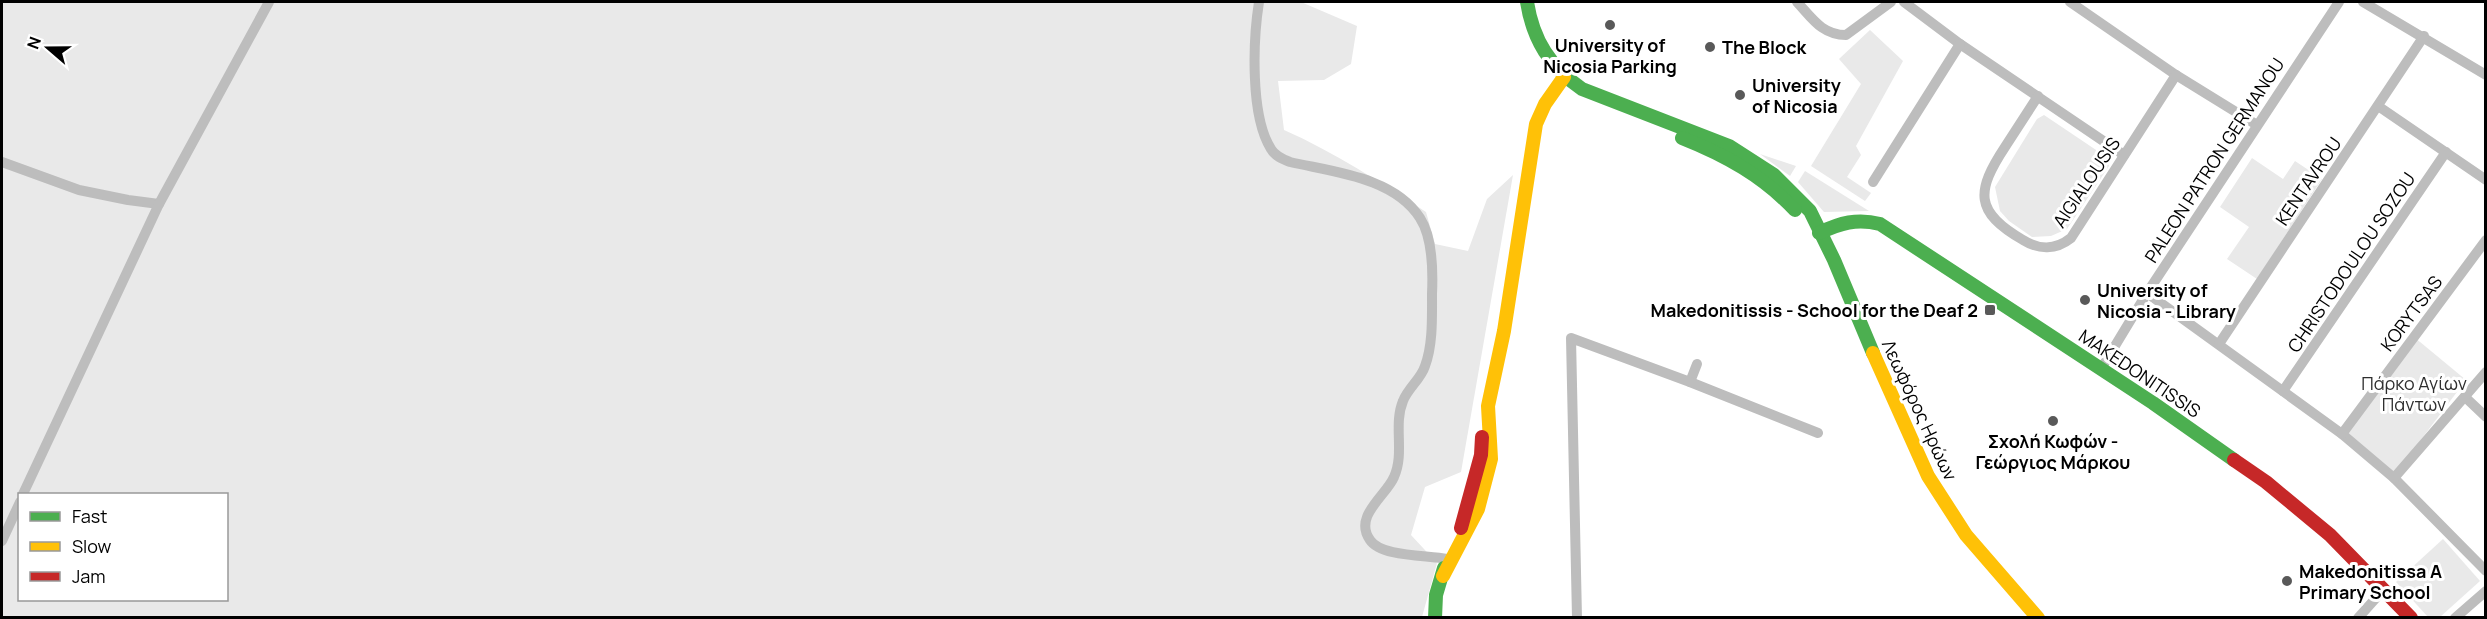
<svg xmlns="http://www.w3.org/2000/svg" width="2487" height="619" font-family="Manrope,sans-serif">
  <rect width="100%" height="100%" fill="#fff"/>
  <g fill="#e9e9e9" fill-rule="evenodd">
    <path d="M 2,2 L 1301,2 L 1357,26 L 1351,64 L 1324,80 L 1278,81 L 1284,130 C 1334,152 1380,182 1426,212 L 1435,244 L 1468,251 L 1487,199 L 1513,175 L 1461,472 L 1425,487 L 1411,535 L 1437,563 L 1422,617 L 2,617 ZM 20,494 L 226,494 L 226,600 L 20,600 Z"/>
    <path d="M 1870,30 L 1903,61 L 1856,146 L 1861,155 L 1847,177 L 1871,193 L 1865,201 L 1811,166 L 1861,84 L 1839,59 Z"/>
    <path d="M 2044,115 L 2108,158 L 2109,166 L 2067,229 L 2051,236 L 2032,237 L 2009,221 L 2000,211 L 1995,187 L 2037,119 Z"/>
    <path d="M 1760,154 L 1796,166 L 1790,176 Z"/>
    <path d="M 2252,158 L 2283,179 L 2295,161 L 2322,179 L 2257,279 L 2227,259 L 2249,227 L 2220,207 Z"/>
    <path d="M 1805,171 L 1869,211 L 1824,212 L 1798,182 Z"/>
    <path d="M 2414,337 L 2466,380 L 2395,474 L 2342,434 Z"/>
    <path d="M 2443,539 L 2480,581 L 2440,617 L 2428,617 L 2396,582 Z"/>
  </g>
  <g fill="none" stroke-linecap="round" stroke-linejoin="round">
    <g stroke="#bdbdbd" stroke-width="10">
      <path d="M 1259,2 C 1253,40 1250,116 1271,149 C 1275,156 1282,159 1290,162 C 1333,172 1394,177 1420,218 C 1433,238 1433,272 1432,294 C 1432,317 1433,345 1425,366 C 1421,379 1408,388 1403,401 C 1393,425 1405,453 1394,477 C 1386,496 1353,516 1370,540 C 1381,557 1426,555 1447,559"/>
      <path d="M 1797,2 C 1812,18 1822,35 1846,35 L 1891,2"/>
      <path d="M 1904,2 L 1960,44 L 2124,155"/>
      <path d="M 2070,2 L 2176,75 L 2257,125"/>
      <path d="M 2363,2 L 2486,75"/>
      <path d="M 2038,96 C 2027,113 2016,130 2005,147 C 1976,191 1974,212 2023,240 C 2039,250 2056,250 2071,238 L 2176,75"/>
      <path d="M 2378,106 L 2486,180"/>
      <path d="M 2,162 L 79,190 L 128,200 L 159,204"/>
      <path d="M 1873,182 L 1960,44"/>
      <path d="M 2147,293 L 2342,434 L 2394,478 L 2486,571"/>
      <path d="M 2219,344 L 2424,36"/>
      <path d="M 2101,369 L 2147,293 L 2339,2"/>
      <path d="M 1690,382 L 1697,364"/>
      <path d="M 2283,391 L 2446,152"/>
      <path d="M 2465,397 L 2486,417"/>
      <path d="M 2342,434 L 2486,240"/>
      <path d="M 2394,478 L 2486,372"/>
      <path d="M 23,494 L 159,204 L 269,2"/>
      <path d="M 2,541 L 20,502"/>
      <path d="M 1577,618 L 1571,338 L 1690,382 L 1818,433"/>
      <path d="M 2358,618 L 2384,589"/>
      <path d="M 2455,618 L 2486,591"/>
    </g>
    <g stroke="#4caf50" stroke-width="14">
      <path d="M 1527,2 C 1533,40 1550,67 1582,89 L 1729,146 L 1774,175 L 1810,211 L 1834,260 L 1873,353"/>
      <path d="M 1682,138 C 1725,155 1763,176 1795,210"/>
      <path d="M 1819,233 C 1840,223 1857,218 1880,224 L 2153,403 L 2234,460"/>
      <path d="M 1435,618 L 1436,595 L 1444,568"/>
    </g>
    <g stroke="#ffc107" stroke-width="14">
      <path d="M 1873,353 L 1928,476 L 1966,535 L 2038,618"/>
      <path d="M 1443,576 L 1478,509 L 1491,459 L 1488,406 L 1504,331 L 1536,124 L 1545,104 L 1564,77"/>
    </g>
    <g stroke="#c62828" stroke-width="14">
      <path d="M 2234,460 L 2266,482 L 2330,535 L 2411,618"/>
      <path d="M 1461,528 L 1481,455 L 1482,437"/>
    </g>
  </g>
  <g fill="#595959" stroke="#fff" stroke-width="2">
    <circle cx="1610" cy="25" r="6"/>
    <circle cx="1710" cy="47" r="6"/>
    <circle cx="1740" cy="95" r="6"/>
    <circle cx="2085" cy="300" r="6"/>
    <rect x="1984" y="304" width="12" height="12" rx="3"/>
    <circle cx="2053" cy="421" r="6"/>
    <circle cx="2287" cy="581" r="6"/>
  </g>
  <g text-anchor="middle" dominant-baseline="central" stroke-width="6" stroke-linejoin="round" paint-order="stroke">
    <g font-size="18" font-weight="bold" fill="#000" stroke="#fff" text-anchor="start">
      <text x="1610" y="45" text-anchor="middle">University of<tspan x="1610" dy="21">Nicosia Parking</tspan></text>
      <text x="1722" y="47">The Block</text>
      <text x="1752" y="85">University<tspan x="1752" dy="21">of Nicosia</tspan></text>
      <text x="2097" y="290">University of<tspan x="2097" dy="21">Nicosia - Library</tspan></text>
      <text x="1978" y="310" text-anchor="end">Makedonitissis - School for the Deaf 2</text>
      <text x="2053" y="441" text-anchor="middle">Σχολή Κωφών -<tspan x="2053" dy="21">Γεώργιος Μάρκου</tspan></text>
      <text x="2299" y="571">Makedonitissa A<tspan x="2299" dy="21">Primary School</tspan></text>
    </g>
    <g font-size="18" fill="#000" stroke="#fff">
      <text transform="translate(2214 160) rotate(-57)">PALEON PATRON GERMANOU</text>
      <text transform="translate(2308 181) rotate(-56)">KENTAVROU</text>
      <text transform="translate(2086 182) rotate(-56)">AIGIALOUSIS</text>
      <text transform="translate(2351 262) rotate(-56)">CHRISTODOULOU SOZOU</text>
      <text transform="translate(2411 313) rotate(-53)">KORYTSAS</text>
      <text transform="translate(2140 373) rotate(34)">MAKEDONITISSIS</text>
      <text transform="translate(1920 410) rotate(65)">Λεωφόρος Ηρώων</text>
    </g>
    <g font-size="18" fill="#2e2e2e" stroke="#fff">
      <text x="2414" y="383">Πάρκο Αγίων<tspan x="2414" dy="21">Πάντων</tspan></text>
    </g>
  </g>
  <rect width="2487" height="619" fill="none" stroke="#000000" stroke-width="6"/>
  <rect x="18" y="493" width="210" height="108" fill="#ffffff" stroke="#999999" stroke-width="1.5"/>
  <rect x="30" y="512" width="30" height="9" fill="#4caf50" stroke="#999999" stroke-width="1.5"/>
  <text x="72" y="523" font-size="18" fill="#000000">Fast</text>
  <rect x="30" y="542" width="30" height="9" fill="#ffc107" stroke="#999999" stroke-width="1.5"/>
  <text x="72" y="553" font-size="18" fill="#000000">Slow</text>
  <rect x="30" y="572" width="30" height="9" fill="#c62828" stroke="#999999" stroke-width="1.5"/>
  <text x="72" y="583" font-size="18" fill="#000000">Jam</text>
  <g transform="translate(48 48) rotate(290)" stroke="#ffffff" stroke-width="4.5" paint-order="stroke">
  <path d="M0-4.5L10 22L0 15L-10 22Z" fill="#000000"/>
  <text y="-9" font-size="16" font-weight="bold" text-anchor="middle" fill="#000000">N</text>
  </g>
</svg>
